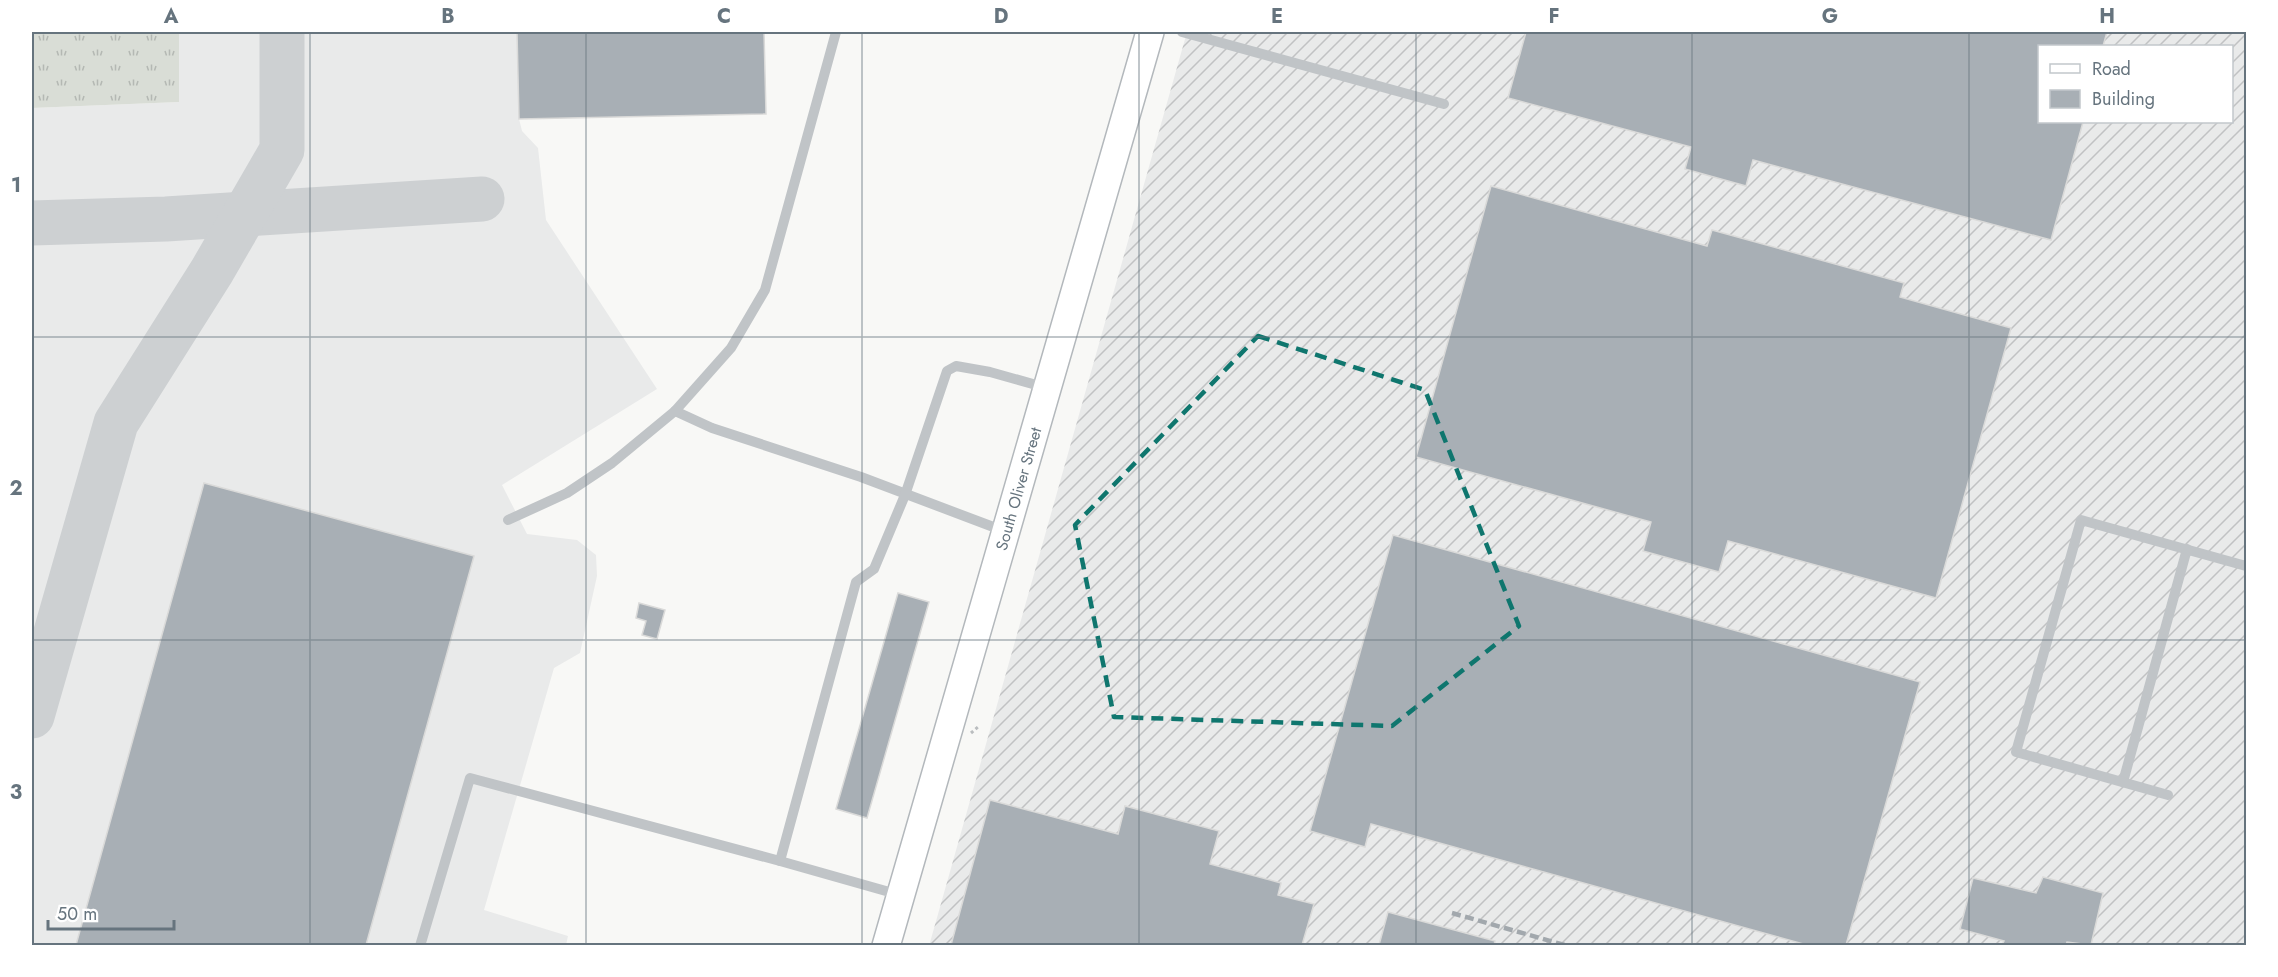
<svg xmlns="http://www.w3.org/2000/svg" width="2278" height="977" font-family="Jost,sans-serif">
  <defs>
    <pattern id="industrial-furrows" width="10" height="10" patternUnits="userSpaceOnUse" patternTransform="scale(1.5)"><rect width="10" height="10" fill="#e9eaea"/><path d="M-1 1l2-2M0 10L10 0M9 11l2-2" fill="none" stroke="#c1c2c3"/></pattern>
    <pattern id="grass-tufts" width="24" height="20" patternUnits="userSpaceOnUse" patternTransform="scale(1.5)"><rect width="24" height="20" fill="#d9ddd6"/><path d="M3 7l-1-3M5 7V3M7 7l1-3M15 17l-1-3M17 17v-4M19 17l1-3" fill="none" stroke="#b4b8b3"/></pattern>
  </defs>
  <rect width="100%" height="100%" fill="#f8f8f6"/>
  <path fill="#e9eaea" d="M 179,32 L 517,32 L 519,119 L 522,131 L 538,148 L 546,220 L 657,389 L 502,485 L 527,534 L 577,540 L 596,555 L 597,576 L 580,653 L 554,668 L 484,910 L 568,936 L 566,945 L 32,945 L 32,108 L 179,102 Z"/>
  <path fill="url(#industrial-furrows)" fill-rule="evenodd" d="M 1187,32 L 2246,32 L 2246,945 L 929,946 ZM 2040,46 L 2232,46 L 2232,122 L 2040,122 Z"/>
  <path fill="url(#grass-tufts)" d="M 32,32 L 179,32 L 179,102 L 32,108 Z"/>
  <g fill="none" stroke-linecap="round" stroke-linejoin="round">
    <g stroke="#cdd0d2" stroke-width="45">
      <path d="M 32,223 L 166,219 L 482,199"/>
      <path d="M 32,716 L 116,423 L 212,271 L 282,150 L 282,32"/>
    </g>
  </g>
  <g fill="#a8afb5" stroke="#dadad9" stroke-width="1.5">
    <path d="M 517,32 L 764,32 L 766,114 L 519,119 Z"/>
    <path d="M 1526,32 L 2107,32 L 2103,46 L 2040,46 L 2040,122 L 2083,122 L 2051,240 L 1753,160 L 1746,186 L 1685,169 L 1691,147 L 1508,98 Z"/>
    <path d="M 1491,186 L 1707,246 L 1712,230 L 1904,283 L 1900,297 L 2011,328 L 1936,598 L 1728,541 L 1719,572 L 1643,551 L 1651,522 L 1416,457 Z"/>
    <path d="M 204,483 L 474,556 L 366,945 L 76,945 Z"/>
    <path d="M 1393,535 L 1920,682 L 1846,945 L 1807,945 L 1371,824 L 1365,847 L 1310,831 Z"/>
    <path d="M 898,593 L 929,602 L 867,818 L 836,809 Z"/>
    <path d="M 639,603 L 665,610 L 657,639 L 642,635 L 646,621 L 636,618 Z"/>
    <path d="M 990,800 L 1118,834 L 1125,806 L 1219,831 L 1210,864 L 1281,883 L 1278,895 L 1314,904 L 1302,945 L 951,945 Z"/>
    <path d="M 2043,877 L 2103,893 L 2091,945 L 2067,942 L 2066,945 L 2002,945 L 2004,941 L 1960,929 L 1973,878 L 2036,893 Z"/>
    <path d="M 1388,912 L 1495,941 L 1494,945 L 1379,945 Z"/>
  </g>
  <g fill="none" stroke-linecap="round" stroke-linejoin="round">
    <g stroke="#b3b8bc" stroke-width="30">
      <g id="secondary">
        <path id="s1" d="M 886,946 L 1150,32"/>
      </g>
    </g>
    <path stroke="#babdbf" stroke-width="3" stroke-dasharray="3 3" stroke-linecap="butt" d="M 971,733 L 979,726"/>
    <g stroke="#c0c4c7" stroke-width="10">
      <path d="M 1182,32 L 1444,104"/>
      <path d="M 675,411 L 712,428 L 861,477 L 1004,531"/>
      <path d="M 508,520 L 567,493 L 612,463 L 675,411 L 731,348 L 765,290 L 836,32"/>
      <path d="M 2123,782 L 2187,549"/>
      <path d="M 2168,795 L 2016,752 L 2081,520 L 2246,566"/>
      <path d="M 780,861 L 856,582 L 874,569 L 905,495 L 947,371 L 956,366 L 990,372 L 1047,388"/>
      <path d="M 420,946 L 470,778 L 780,861 L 900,895"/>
    </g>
    <use href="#secondary" stroke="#fff" stroke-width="27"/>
    <path stroke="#a2a8ad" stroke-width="4.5" stroke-dasharray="9 4.5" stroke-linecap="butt" d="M 1452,913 L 1568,946"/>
  </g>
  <path fill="none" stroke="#0f766e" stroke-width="4.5" stroke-dasharray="12 8" stroke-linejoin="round" d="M 1258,336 L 1425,390 L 1519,626 L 1392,726 L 1114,717 L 1075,525 Z"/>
  <path fill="none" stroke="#66747e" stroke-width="1.5" stroke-opacity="0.55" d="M 310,32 L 310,946M 586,32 L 586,946M 862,32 L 862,946M 1139,32 L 1139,946M 1416,32 L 1416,946M 1692,32 L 1692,946M 1969,32 L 1969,946M 32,337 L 2246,337M 32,640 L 2246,640"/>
  <g text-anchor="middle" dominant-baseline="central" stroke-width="6" stroke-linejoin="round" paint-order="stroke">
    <g font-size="16" fill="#66747e" stroke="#fff">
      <text stroke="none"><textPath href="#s1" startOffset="476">South Oliver Street</textPath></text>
    </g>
  </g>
  <rect width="2278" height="977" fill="none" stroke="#ffffff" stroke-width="66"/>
  <rect x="2038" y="45" width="195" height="78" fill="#ffffff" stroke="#c2c7cb" stroke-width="1.5"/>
  <rect x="2050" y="64" width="30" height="9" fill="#ffffff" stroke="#c2c7cb" stroke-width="1.5"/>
  <text x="2092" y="75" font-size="18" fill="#66747e">Road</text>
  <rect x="2050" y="90" width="30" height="18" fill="#a8afb5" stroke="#c2c7cb" stroke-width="1.5"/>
  <text x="2092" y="105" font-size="18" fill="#66747e">Building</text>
  <path d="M48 920v9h126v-9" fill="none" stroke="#66747e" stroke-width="3"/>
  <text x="57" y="920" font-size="18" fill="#66747e" stroke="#ffffff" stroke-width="4.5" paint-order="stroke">50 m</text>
  <rect x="33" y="33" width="2212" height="911" fill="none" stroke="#66747e" stroke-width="2"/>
  <g font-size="20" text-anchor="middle" font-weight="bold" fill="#66747e">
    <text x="171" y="23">A</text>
    <text x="448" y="23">B</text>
    <text x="724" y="23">C</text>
    <text x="1001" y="23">D</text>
    <text x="1277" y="23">E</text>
    <text x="1554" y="23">F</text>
    <text x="1830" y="23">G</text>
    <text x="2107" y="23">H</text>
    <text x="16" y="192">1</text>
    <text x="16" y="495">2</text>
    <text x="16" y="799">3</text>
  </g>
</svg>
